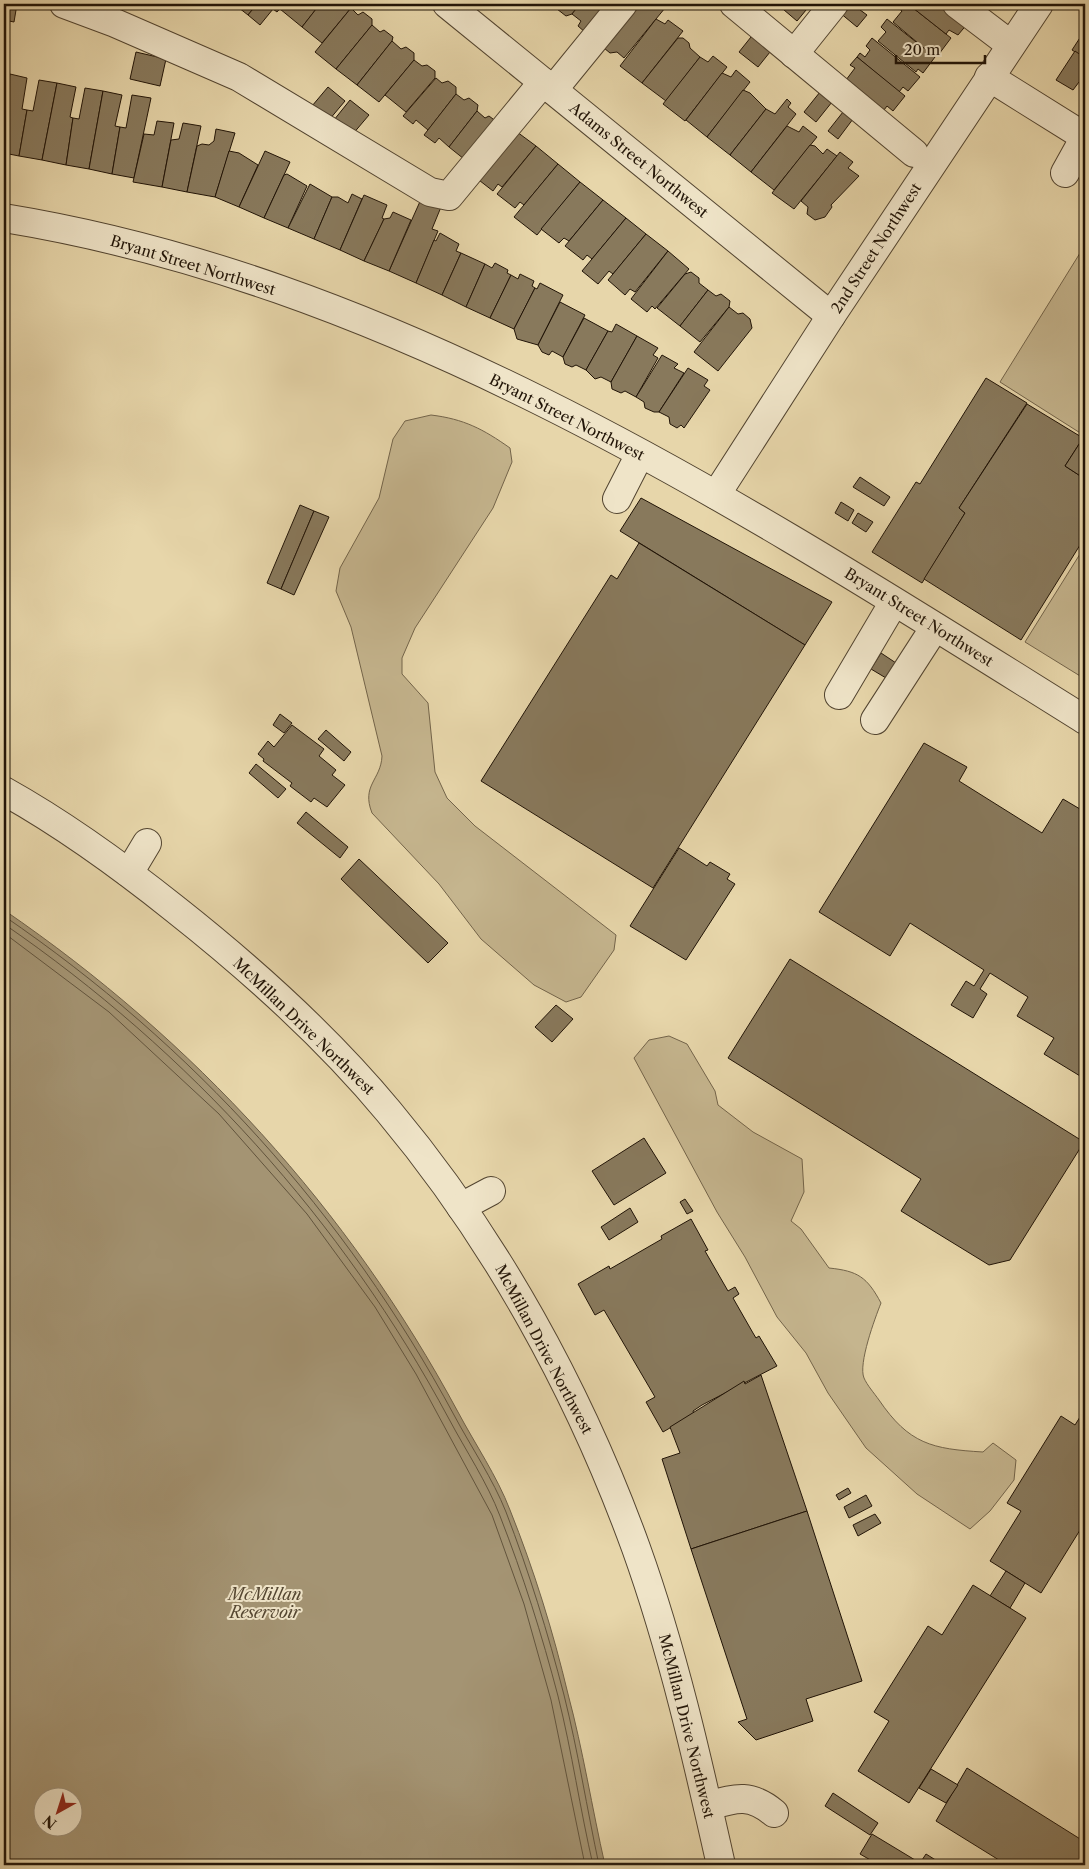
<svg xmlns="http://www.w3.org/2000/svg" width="1089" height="1869" font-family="'Libre Caslon Text',serif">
  <rect width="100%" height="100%" fill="#e7d6aa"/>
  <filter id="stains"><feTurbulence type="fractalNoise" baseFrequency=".004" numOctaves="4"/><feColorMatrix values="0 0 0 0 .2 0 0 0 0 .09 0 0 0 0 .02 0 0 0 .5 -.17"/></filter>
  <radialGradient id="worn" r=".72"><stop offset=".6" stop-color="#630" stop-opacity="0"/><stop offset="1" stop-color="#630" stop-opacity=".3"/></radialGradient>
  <g fill="#c5b58e" stroke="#73644a">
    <path d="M 1085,245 L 1085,436 L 1000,382 Z"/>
    <path d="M 431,415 C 464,419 483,429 510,448 L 512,462 L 493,508 L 415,628 L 402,658 L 402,674 L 428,703 L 435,772 L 447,798 L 475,826 L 616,935 L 614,950 L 581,997 L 566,1002 L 534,985 L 481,939 L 439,884 L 372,813 C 361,785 381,780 382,756 L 351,627 L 336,591 L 340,568 L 379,498 L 393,439 L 405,421 Z"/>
    <path d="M 1085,546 L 1085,679 L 1025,642 Z"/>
    <path d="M 669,1036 L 687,1044 L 715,1091 L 718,1105 L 753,1132 L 802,1159 L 804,1192 L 791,1221 L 801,1229 L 829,1268 C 858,1271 867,1277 881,1303 C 875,1318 858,1364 864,1378 C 867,1385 874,1393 879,1400 C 909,1444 932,1449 983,1452 L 993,1443 L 1016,1460 L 1014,1480 L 990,1511 L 970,1529 L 917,1494 L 866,1448 L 828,1393 L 806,1353 L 777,1317 L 745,1257 L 717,1212 L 634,1058 L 649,1040 Z"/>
  </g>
  <path fill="#a49473" stroke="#706148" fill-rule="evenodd" d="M 4,910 C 195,1041 348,1208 458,1412 C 475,1444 497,1476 510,1510 C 534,1570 553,1631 568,1694 C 583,1750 592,1808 605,1865 L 4,1865 ZM 42,1796 L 72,1796 L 72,1826 L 42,1826 Z"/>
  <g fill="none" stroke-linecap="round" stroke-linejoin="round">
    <g stroke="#62543d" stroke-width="1">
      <path d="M 4,916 C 194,1046 345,1213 454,1415 C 471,1447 493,1479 506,1512 C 529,1572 548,1633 564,1695 C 578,1751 587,1809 599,1865"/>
      <path d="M 4,924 C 190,1052 342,1220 449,1419 C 466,1451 487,1482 500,1516 C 523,1575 542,1635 558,1696 C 572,1752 580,1809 593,1865"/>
      <path d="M 4,933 L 109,1012 L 219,1114 L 307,1214 L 375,1307 L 416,1374 L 492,1515 L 524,1604 L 551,1700 L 585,1865"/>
    </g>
  </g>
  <g fill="#88795c" stroke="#211407">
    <path d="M 4,4 L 17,4 L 14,22 L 4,20 Z"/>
    <path d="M 234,4 L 257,4 L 248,15 Z"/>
    <path d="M 257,4 L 284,4 L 277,12 L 273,9 L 260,25 L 248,15 Z"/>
    <path d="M 284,4 L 320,4 L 302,27 L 280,9 Z"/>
    <path d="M 320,4 L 351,4 L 351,8 L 322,43 L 302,27 Z"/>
    <path d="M 558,4 L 580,4 L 572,14 L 566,16 L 557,9 Z"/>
    <path d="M 580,4 L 615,4 L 586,33 L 578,26 L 581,21 L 572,14 Z"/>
    <path d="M 630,4 L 660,4 L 665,8 L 624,58 L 617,52 L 610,53 L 604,48 Z"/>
    <path d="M 777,4 L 811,4 L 797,21 Z"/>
    <path d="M 845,4 L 852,4 L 867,15 L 857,27 L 839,12 Z"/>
    <path d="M 900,4 L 908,4 L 951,38 L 939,54 L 934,50 L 931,54 L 893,22 L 902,11 L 897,7 Z"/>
    <path d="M 908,4 L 945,4 L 968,23 L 958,35 L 949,30 L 946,34 Z"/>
    <path d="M 351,8 L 358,15 L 363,12 L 372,19 L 372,25 L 336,69 L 315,52 Z"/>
    <path d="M 656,19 L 665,24 L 668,20 L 683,31 L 642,83 L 620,66 Z"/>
    <path d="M 887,19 L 935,57 L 923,73 L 918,69 L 916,72 L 878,41 L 886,32 L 881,27 Z"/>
    <path d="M 372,25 L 380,32 L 384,30 L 393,37 L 392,41 L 357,85 L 336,69 Z"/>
    <path d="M 1085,30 L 1085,58 L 1072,50 Z"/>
    <path d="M 755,32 L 774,47 L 758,67 L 739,52 Z"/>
    <path d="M 678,38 L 683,38 L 689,43 L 690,48 L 700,57 L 666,101 L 642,83 Z"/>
    <path d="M 872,38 L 920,77 L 908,91 L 903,87 L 899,92 L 857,57 L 860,53 L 865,57 L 870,50 L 866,46 Z"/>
    <path d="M 392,41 L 401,49 L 406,47 L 414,53 L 414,60 L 379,102 L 357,85 Z"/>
    <path d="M 1075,51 L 1085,58 L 1085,86 L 1079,82 L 1073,90 L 1056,80 Z"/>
    <path d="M 136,52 L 166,59 L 160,86 L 130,79 Z"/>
    <path d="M 713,56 L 727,67 L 685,121 L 663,104 L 700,57 L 708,62 Z"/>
    <path d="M 857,57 L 905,96 L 893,111 L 887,106 L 884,110 L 846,80 L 855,68 L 850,65 Z"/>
    <path d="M 414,60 L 422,66 L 427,65 L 435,71 L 435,78 L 406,112 L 385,95 Z"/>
    <path d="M 736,70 L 750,82 L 707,137 L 686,120 L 722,73 L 731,77 Z"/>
    <path d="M 4,73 L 10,74 L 4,109 Z"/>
    <path d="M 10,74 L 27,78 L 22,109 L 27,110 L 19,156 L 4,153 L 4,109 Z"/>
    <path d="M 436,78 L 442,83 L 448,81 L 456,87 L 456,94 L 428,130 L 416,120 L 413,124 L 403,116 Z"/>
    <path d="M 39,80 L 57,83 L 42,160 L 19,156 L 27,110 L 33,111 Z"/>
    <path d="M 57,83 L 76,87 L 70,117 L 73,118 L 66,165 L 42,160 Z"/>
    <path d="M 328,87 L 345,101 L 329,120 L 312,106 Z"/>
    <path d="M 85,88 L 103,91 L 89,169 L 66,165 L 73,118 L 79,119 Z"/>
    <path d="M 743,90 L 750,93 L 766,109 L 730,155 L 707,137 Z"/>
    <path d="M 103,91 L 122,95 L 115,126 L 120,127 L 112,174 L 89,169 Z"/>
    <path d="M 820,92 L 832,102 L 816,122 L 804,112 Z"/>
    <path d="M 456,94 L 464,100 L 469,98 L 478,105 L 477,111 L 449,147 L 439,138 L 435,143 L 424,135 Z"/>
    <path d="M 132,95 L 151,98 L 134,178 L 112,174 L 120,127 L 126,128 Z"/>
    <path d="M 787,99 L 791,103 L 788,107 L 796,114 L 751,172 L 730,155 L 766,109 L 775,114 Z"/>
    <path d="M 350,100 L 369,115 L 352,135 L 334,120 Z"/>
    <path d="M 477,111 L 485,118 L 489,116 L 497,122 L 469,163 L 449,147 Z"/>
    <path d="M 843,112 L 853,119 L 838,139 L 828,131 Z"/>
    <path d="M 157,121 L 174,123 L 162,187 L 133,182 L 144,134 L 154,135 Z"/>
    <path d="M 183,123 L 201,126 L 187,192 L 162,187 L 171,140 L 179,139 Z"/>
    <path d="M 787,126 L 799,132 L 803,126 L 817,137 L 774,190 L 751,172 Z"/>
    <path d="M 216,129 L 235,133 L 215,197 L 187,192 L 197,146 L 202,144 L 209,145 L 214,141 Z"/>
    <path d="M 513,129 L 536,146 L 502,187 L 498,184 L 493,191 L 475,177 Z"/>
    <path d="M 810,145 L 815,146 L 823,154 L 827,149 L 837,156 L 794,209 L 772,193 Z"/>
    <path d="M 536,146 L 558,164 L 524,205 L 520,202 L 515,208 L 497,194 Z"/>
    <path d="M 229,151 L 239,153 L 258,165 L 239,207 L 215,197 Z"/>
    <path d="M 265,151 L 290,162 L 264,218 L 239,207 Z"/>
    <path d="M 840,152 L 853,162 L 848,168 L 859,176 L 831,205 L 832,207 L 825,217 L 815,220 L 807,214 L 808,207 L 801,201 Z"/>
    <path d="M 558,164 L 580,182 L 537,235 L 514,217 Z"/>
    <path d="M 287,174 L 307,186 L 288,228 L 264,218 L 284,175 Z"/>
    <path d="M 580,182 L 603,200 L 569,241 L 564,238 L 559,243 L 541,229 Z"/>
    <path d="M 310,184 L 332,197 L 314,239 L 288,228 Z"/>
    <path d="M 352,194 L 362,199 L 340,250 L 314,239 L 332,197 L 338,197 L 348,203 Z"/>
    <path d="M 364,195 L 387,205 L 382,218 L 384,219 L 364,261 L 340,250 Z"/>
    <path d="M 422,197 L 441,207 L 432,229 L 438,231 L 416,283 L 389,271 Z"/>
    <path d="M 603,200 L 626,218 L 592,259 L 587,255 L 583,260 L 565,246 Z"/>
    <path d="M 393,212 L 411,220 L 389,271 L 364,261 L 384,219 L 390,218 Z"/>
    <path d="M 626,218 L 646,234 L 613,274 L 609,271 L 598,284 L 582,271 Z"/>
    <path d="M 440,233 L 459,244 L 456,251 L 461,253 L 442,295 L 416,283 L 434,240 L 436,241 Z"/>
    <path d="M 646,234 L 668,251 L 635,292 L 630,289 L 625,295 L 608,280 Z"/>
    <path d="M 668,251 L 689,269 L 655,309 L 652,306 L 647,312 L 631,299 Z"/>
    <path d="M 461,253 L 485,264 L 466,307 L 442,295 Z"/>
    <path d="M 495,263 L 508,270 L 507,273 L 511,275 L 490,318 L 466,307 L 485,264 L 492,268 Z"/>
    <path d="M 691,272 L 699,278 L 699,283 L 708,290 L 680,326 L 657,308 L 685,274 Z"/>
    <path d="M 520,274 L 534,281 L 532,286 L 535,288 L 514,329 L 490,318 L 511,275 L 518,279 Z"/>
    <path d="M 540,283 L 563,295 L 538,345 L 517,339 L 514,329 L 535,288 L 537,289 Z"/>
    <path d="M 708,290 L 716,296 L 721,294 L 730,301 L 729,307 L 700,342 L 680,326 Z"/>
    <path d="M 560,302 L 585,315 L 563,357 L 552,351 L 549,355 L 542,352 L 538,345 Z"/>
    <path d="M 729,307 L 738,314 L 743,313 L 750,319 L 752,328 L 718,371 L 694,352 Z"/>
    <path d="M 584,318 L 608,331 L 586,370 L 576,365 L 572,367 L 565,364 L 563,357 Z"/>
    <path d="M 616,324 L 637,336 L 611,382 L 601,377 L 595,379 L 586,370 L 608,331 L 612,332 Z"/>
    <path d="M 637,336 L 658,348 L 653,355 L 658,358 L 636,397 L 625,391 L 621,393 L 612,389 L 611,382 Z"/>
    <path d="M 662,355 L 678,364 L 674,368 L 684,373 L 659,412 L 654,412 L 645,408 L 644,402 L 636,397 Z"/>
    <path d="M 688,368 L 708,380 L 704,386 L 710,390 L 684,428 L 681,425 L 677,428 L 670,424 L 669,417 L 659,412 Z"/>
    <path d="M 986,378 L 1027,403 L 959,508 L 965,513 L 922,583 L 872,552 L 916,482 L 920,484 Z"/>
    <path d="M 1027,404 L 1083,438 L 1065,466 L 1085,479 L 1085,537 L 1021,640 L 924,579 L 965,513 L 959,508 Z"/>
    <path d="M 1083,438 L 1085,440 L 1085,479 L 1065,466 Z"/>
    <path d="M 860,477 L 890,497 L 884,506 L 853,487 Z"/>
    <path d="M 641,498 L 832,602 L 805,645 L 620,531 Z"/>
    <path d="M 841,502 L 854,510 L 848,521 L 835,513 Z"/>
    <path d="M 300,505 L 314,511 L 281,589 L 267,583 Z"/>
    <path d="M 314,511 L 329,517 L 294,595 L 281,589 Z"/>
    <path d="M 858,513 L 873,522 L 866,532 L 852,523 Z"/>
    <path d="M 639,543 L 805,645 L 653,888 L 481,781 L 611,575 L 617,579 Z"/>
    <path d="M 881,653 L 896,663 L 886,678 L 871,669 Z"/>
    <path d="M 280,714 L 292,723 L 284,733 L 273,725 Z"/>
    <path d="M 292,725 L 324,749 L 319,756 L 336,770 L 332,775 L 345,785 L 327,807 L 314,798 L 311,802 L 290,786 L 292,783 L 263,761 L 264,759 L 258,754 L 268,741 L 274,747 Z"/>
    <path d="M 326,730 L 351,752 L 344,761 L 318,739 Z"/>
    <path d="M 924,743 L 967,767 L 959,781 L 1042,833 L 1063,799 L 1085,812 L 1085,1079 L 1044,1054 L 1054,1038 L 1017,1016 L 1028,997 L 990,973 L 980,989 L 987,994 L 973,1018 L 951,1005 L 966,981 L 974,986 L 984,970 L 910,923 L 890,956 L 819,912 Z"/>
    <path d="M 256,764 L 286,789 L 278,798 L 249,773 Z"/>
    <path d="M 306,812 L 348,847 L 340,858 L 297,823 Z"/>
    <path d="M 679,848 L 707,866 L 710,862 L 730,874 L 727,879 L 735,884 L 686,960 L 630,926 Z"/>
    <path d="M 359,859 L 448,943 L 428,963 L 341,879 Z"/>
    <path d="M 790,959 L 1084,1142 L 1010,1260 L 989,1265 L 901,1211 L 921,1179 L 728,1058 Z"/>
    <path d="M 556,1005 L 573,1019 L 552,1042 L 535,1027 Z"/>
    <path d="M 644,1138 L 666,1173 L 614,1205 L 592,1171 Z"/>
    <path d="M 685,1199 L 693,1211 L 687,1214 L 680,1202 Z"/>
    <path d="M 630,1208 L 638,1222 L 609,1240 L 601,1227 Z"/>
    <path d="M 691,1219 L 708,1250 L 705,1251 L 728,1291 L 735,1287 L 739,1294 L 733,1298 L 753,1333 L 756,1338 L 759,1336 L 777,1366 L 702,1405 L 693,1411 L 694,1414 L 663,1432 L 646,1402 L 655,1397 L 604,1310 L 595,1315 L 578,1284 L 609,1266 L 610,1269 L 662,1239 L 661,1236 Z"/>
    <path d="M 761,1375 L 807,1511 L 691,1549 L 662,1459 L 680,1453 L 670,1427 L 741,1383 L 744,1381 L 745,1384 Z"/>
    <path d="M 1085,1409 L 1085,1522 L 1041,1593 L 990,1561 L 1021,1511 L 1007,1503 L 1061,1416 L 1075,1425 Z"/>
    <path d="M 848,1488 L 851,1493 L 839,1500 L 836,1495 Z"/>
    <path d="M 866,1495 L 872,1506 L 849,1518 L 844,1507 Z"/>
    <path d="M 807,1511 L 862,1681 L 806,1699 L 813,1721 L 756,1740 L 738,1722 L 747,1719 L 691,1549 Z"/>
    <path d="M 875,1514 L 881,1523 L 858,1536 L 853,1525 Z"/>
    <path d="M 1006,1571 L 1025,1583 L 1010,1608 L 990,1596 Z"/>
    <path d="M 973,1585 L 1026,1618 L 909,1803 L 858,1771 L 889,1721 L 874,1712 L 928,1626 L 942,1635 Z"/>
    <path d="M 967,1768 L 1085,1842 L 1085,1865 L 1007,1865 L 936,1821 Z"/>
    <path d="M 931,1769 L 958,1785 L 946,1803 L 919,1788 Z"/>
    <path d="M 833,1793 L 878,1823 L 870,1835 L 825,1806 Z"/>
    <path d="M 872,1834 L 920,1863 L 926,1854 L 942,1864 L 879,1865 L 860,1854 Z"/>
  </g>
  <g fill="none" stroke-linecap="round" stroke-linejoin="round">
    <g stroke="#524430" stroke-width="30">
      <g id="minor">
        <path d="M 64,4 L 115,23 L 239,77 L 430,192 L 449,196 L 543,82"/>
        <path d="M 447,4 L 831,316"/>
        <path d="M 734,4 L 914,153"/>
        <path d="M 957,4 L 1011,45"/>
        <path d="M 794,54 L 834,4"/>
        <path d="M 989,77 L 1085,137"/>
        <path d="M 553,90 L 623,4"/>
        <path d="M 1065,173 L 1085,137"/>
        <path d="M 4,218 C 402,283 750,511 1085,720"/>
        <path d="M 716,495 L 831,316 L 1039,4"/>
        <path d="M 617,499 L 640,454"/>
        <path d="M 839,695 L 894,602"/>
        <path d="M 875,720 L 935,627"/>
        <path d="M 4,791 C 65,825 120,865 175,909 C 251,969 326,1036 389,1112 C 496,1240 579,1391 636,1548 C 673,1651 697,1758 721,1865"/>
        <path d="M 129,873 L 147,843"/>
        <path d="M 461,1207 L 491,1191"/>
        <path d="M 708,1806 C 736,1798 750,1793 774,1813"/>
      </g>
    </g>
    <use href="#minor" stroke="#efe4c8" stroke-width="28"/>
  </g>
  <g text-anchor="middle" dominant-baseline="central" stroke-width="4" stroke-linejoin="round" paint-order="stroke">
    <g font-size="15" fill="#211407" stroke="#efe4c8">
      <text transform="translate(639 160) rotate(39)">Adams Street Northwest</text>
      <text transform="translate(876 248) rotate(-57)">2nd Street Northwest</text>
      <text transform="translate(193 265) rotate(17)">Bryant Street Northwest</text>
      <text transform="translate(567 417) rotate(27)">Bryant Street Northwest</text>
      <text transform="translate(919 617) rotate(32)">Bryant Street Northwest</text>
      <text transform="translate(304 1026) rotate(44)">McMillan Drive Northwest</text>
      <text transform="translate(544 1349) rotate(62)">McMillan Drive Northwest</text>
      <text transform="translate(687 1726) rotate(76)">McMillan Drive Northwest</text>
    </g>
    <g font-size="16" font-style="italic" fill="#554732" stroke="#efe4c8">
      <text x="265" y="1594">McMillan<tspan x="265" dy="18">Reservoir</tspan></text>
    </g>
  </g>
  <rect width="1089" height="1869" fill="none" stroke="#e7d6aa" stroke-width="20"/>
  <rect x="5" y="5" width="1079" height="1859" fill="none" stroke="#211407" stroke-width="2.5"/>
  <rect x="10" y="10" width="1069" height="1849" fill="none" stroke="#211407"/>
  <g transform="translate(58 1812) rotate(219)"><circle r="24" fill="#efe4c8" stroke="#9d917b"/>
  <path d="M0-4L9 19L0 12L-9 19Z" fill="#8f2418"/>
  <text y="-8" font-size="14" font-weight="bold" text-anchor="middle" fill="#211407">N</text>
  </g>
  <path d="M896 55v8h89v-8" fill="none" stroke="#211407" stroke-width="2.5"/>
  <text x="904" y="55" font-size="15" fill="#211407" stroke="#efe4c8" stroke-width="4" paint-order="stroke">20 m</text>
  <rect width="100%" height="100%" filter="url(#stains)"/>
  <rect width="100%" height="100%" fill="url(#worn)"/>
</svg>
